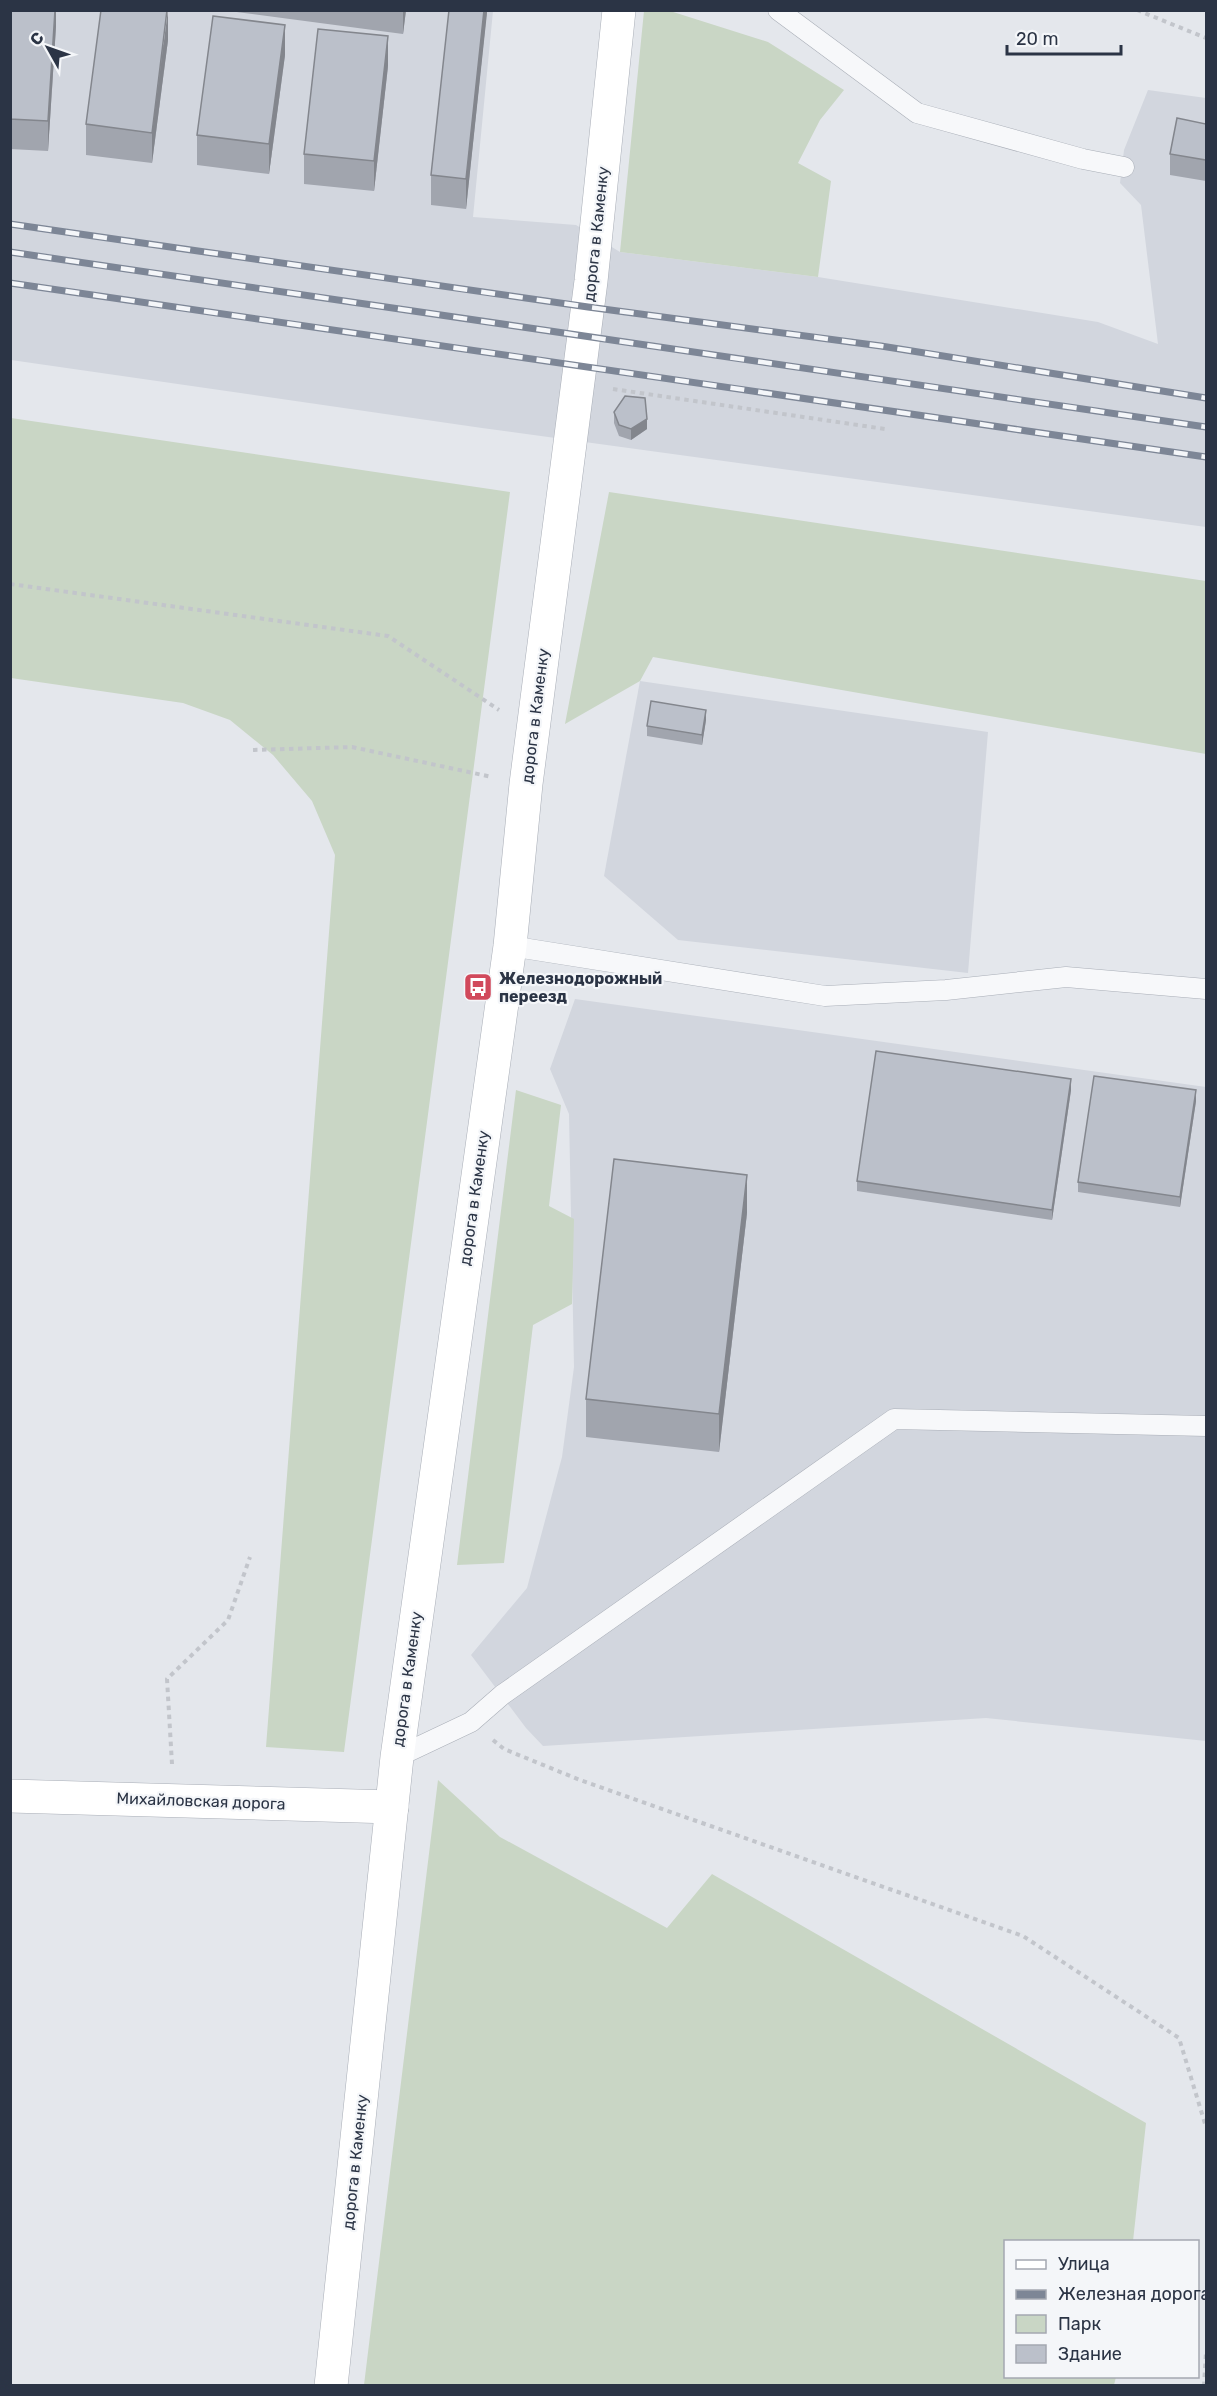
<svg xmlns="http://www.w3.org/2000/svg" width="1217" height="2396" font-family="Rubik,sans-serif">
  <rect width="100%" height="100%" fill="#e4e7ec"/>
  <g fill="#d2d6de">
    <path d="M 11,11 L 493,11 L 473,217 L 576,225 L 620,252 L 818,277 L 1098,322 L 1158,344 L 1141,205 L 1120,183 L 1124,150 L 1148,90 L 1206,98 L 1206,527 L 482,428 L 11,360 Z"/>
    <path d="M 640,681 L 988,732 L 968,973 L 678,940 L 604,876 Z"/>
    <path d="M 575,999 L 1206,1087 L 1206,1741 L 986,1718 L 543,1746 L 526,1728 L 471,1655 L 527,1588 L 562,1457 L 574,1367 L 569,1114 L 550,1069 Z"/>
  </g>
  <g fill="#c9d6c5">
    <path d="M 644,11 L 670,11 L 768,42 L 844,90 L 820,120 L 798,163 L 831,181 L 818,277 L 620,252 Z"/>
    <path d="M 11,418 L 510,492 L 344,1752 L 266,1747 L 335,855 L 312,801 L 273,755 L 230,720 L 183,703 L 11,678 Z"/>
    <path d="M 609,492 L 1206,581 L 1206,754 L 653,657 L 640,681 L 565,724 Z"/>
    <path d="M 516,1090 L 561,1105 L 549,1206 L 574,1219 L 572,1304 L 533,1325 L 504,1563 L 457,1565 Z"/>
    <path d="M 438,1780 L 500,1837 L 667,1928 L 712,1874 L 1146,2123 L 1133,2241 L 1006,2242 L 1006,2376 L 1116,2377 L 1114,2385 L 364,2385 Z"/>
  </g>
  <g fill="none" stroke-linecap="round" stroke-linejoin="round">
    <g stroke="#a9aeb7" stroke-width="21">
      <g id="lane">
        <path d="M 778,10 L 917,113 L 1083,159 L 1124,167"/>
        <path d="M 510,946 L 825,996 L 946,990 L 1066,977 L 1206,989"/>
        <path d="M 397,1757 L 471,1722 L 502,1695 L 894,1419 L 1206,1426"/>
      </g>
    </g>
    <g stroke="#a9aeb7" stroke-width="34">
      <g id="secondary">
        <path d="M 10,1796 L 392,1807"/>
        <path d="M 331,2386 L 397,1757 L 510,946 L 526,784 L 591,281 L 619,10"/>
      </g>
    </g>
    <g stroke="#c2c5cb" stroke-width="4" stroke-dasharray="4.5 4.5" stroke-linecap="butt">
      <path d="M 1137,10 L 1206,38"/>
      <path d="M 613,389 L 885,429"/>
      <path d="M 10,584 L 388,636 L 499,710"/>
      <path d="M 253,750 L 352,747 L 492,777"/>
      <path d="M 493,1740 L 504,1749 L 580,1780 L 1023,1936 L 1179,2038 L 1206,2127"/>
      <path d="M 172,1764 L 167,1679 L 228,1620 L 250,1557"/>
      <path d="M 1204,2386 L 1206,2352"/>
    </g>
    <use href="#lane" stroke="#f7f8fa" stroke-width="20"/>
    <use href="#secondary" stroke="#fff" stroke-width="33"/>
    <g stroke="#7d8696" stroke-width="7">
      <g id="rail">
        <path d="M 10,224 L 588,307 L 881,346 L 1206,398"/>
        <path d="M 10,252 L 1206,427"/>
        <path d="M 10,283 L 1206,457"/>
      </g>
    </g>
    <use href="#rail" stroke="#f4f6f9" stroke-width="4.5" stroke-dasharray="14" stroke-linecap="butt"/>
  </g>
  <g fill="#a1a5ae">
    <path d="M 10,10 L 56,10 L 56,26 L 48,151 L 10,149 Z"/>
    <path d="M 221,10 L 406,10 L 403,34 Z"/>
    <path d="M 487,10 L 466,209 L 431,205 L 431,175 Z"/>
    <path d="M 168,40 L 152,163 L 86,155 L 86,124 Z"/>
    <path d="M 285,55 L 269,174 L 197,165 L 197,135 Z"/>
    <path d="M 388,66 L 374,191 L 304,184 L 304,154 Z"/>
    <path d="M 1206,124 L 1206,181 L 1170,175 L 1170,154 Z"/>
    <path d="M 614,412 L 647,429 L 631,440 L 619,436 L 614,423 Z"/>
    <path d="M 706,720 L 702,745 L 647,736 L 647,726 Z"/>
    <path d="M 1071,1090 L 1052,1220 L 857,1191 L 857,1181 Z"/>
    <path d="M 1196,1101 L 1180,1207 L 1078,1192 L 1078,1182 Z"/>
    <path d="M 747,1213 L 719,1452 L 586,1437 L 586,1399 Z"/>
  </g>
  <g fill="#83868d">
    <path d="M 55,10 L 56,10 L 56,26 L 48,151 L 48,121 Z"/>
    <path d="M 168,10 L 168,40 L 152,163 L 152,133 Z"/>
    <path d="M 403,10 L 406,10 L 403,34 Z"/>
    <path d="M 484,10 L 487,10 L 487,13 L 466,209 L 466,179 Z"/>
    <path d="M 285,25 L 285,55 L 269,174 L 269,144 Z"/>
    <path d="M 388,36 L 388,66 L 374,191 L 374,161 Z"/>
    <path d="M 647,419 L 647,429 L 631,440 L 631,429 Z"/>
    <path d="M 706,710 L 706,720 L 702,745 L 702,735 Z"/>
    <path d="M 1071,1079 L 1071,1090 L 1052,1220 L 1052,1210 Z"/>
    <path d="M 1196,1090 L 1196,1101 L 1180,1207 L 1180,1197 Z"/>
    <path d="M 747,1175 L 747,1213 L 719,1452 L 719,1414 Z"/>
  </g>
  <g fill="#bbc0ca" stroke="#83868d" stroke-width="1.5">
    <path d="M 10,10 L 55,10 L 48,121 L 10,119 Z"/>
    <path d="M 101,10 L 167,10 L 152,133 L 86,124 Z"/>
    <path d="M 449,10 L 484,10 L 466,179 L 431,175 Z"/>
    <path d="M 213,16 L 285,25 L 269,144 L 197,135 Z"/>
    <path d="M 318,29 L 388,36 L 374,161 L 304,154 Z"/>
    <path d="M 1177,118 L 1206,124 L 1206,160 L 1170,154 Z"/>
    <path d="M 625,396 L 645,398 L 647,419 L 631,429 L 619,425 L 614,412 Z"/>
    <path d="M 651,701 L 706,710 L 702,735 L 647,726 Z"/>
    <path d="M 876,1051 L 1071,1079 L 1052,1210 L 857,1181 Z"/>
    <path d="M 1094,1076 L 1196,1090 L 1180,1197 L 1078,1182 Z"/>
    <path d="M 614,1159 L 747,1175 L 719,1414 L 586,1399 Z"/>
  </g>
  <defs>
    <g id="bus-square" transform="scale(1.5)"><rect x="-9" y="-9" width="18" height="18" rx="4" fill="#d1495b" stroke="#f4f6f9"/><path d="M-5-6H5V4H4V6H2V4H-2V6H-4V4H-5ZM-3.5-4V0h7V-4ZM-3.5 1.2v1.5H-2V1.2ZM2 1.2v1.5H3.5V1.2Z" fill="#fff"/></g>
  </defs>
  <g fill-rule="evenodd">
    <use href="#bus-square" x="478" y="987"/>
  </g>
  <g text-anchor="middle" dominant-baseline="central" stroke-width="4.5" stroke-linejoin="round" paint-order="stroke">
    <g font-size="16" fill="#2b3445" stroke="#f4f6f9">
      <text transform="translate(596 234) rotate(-84)">дорога в Каменку</text>
      <text transform="translate(535 716) rotate(-83)">дорога в Каменку</text>
      <text transform="translate(474 1198) rotate(-82)">дорога в Каменку</text>
      <text transform="translate(407 1679) rotate(-82)">дорога в Каменку</text>
      <text transform="translate(201 1801) rotate(2)">Михайловская дорога</text>
      <text transform="translate(355 2162) rotate(-84)">дорога в Каменку</text>
    </g>
    <g font-size="16" font-weight="bold" fill="#2b3445" stroke="#f4f6f9" text-anchor="start">
      <text x="499" y="978">Железнодорожный<tspan x="499" dy="18">переезд</tspan></text>
    </g>
  </g>
  <rect width="1217" height="2396" fill="none" stroke="#2b3445" stroke-width="24"/>
  <rect x="1004" y="2240" width="195" height="138" fill="#f4f6f9" stroke="#a4a8b1" stroke-width="1.5"/>
  <rect x="1016" y="2260" width="30" height="9" fill="#ffffff" stroke="#a4a8b1" stroke-width="1.5"/>
  <text x="1058" y="2270" font-size="18" fill="#2b3445">Улица</text>
  <rect x="1016" y="2290" width="30" height="9" fill="#7d8696" stroke="#a4a8b1" stroke-width="1.5"/>
  <text x="1058" y="2300" font-size="18" fill="#2b3445">Железная дорога</text>
  <rect x="1016" y="2315" width="30" height="18" fill="#c9d6c5" stroke="#a4a8b1" stroke-width="1.5"/>
  <text x="1058" y="2330" font-size="18" fill="#2b3445">Парк</text>
  <rect x="1016" y="2345" width="30" height="18" fill="#bbc0ca" stroke="#a4a8b1" stroke-width="1.5"/>
  <text x="1058" y="2360" font-size="18" fill="#2b3445">Здание</text>
  <g transform="translate(48 48) rotate(310)" stroke="#f4f6f9" stroke-width="4.5" paint-order="stroke">
  <path d="M0-4.5L10 22L0 15L-10 22Z" fill="#2b3445"/>
  <text y="-9" font-size="16" font-weight="bold" text-anchor="middle" fill="#2b3445">С</text>
  </g>
  <path d="M1007 45v9h114v-9" fill="none" stroke="#2b3445" stroke-width="3"/>
  <text x="1016" y="45" font-size="18" fill="#2b3445" stroke="#f4f6f9" stroke-width="4.5" paint-order="stroke">20 m</text>
</svg>
